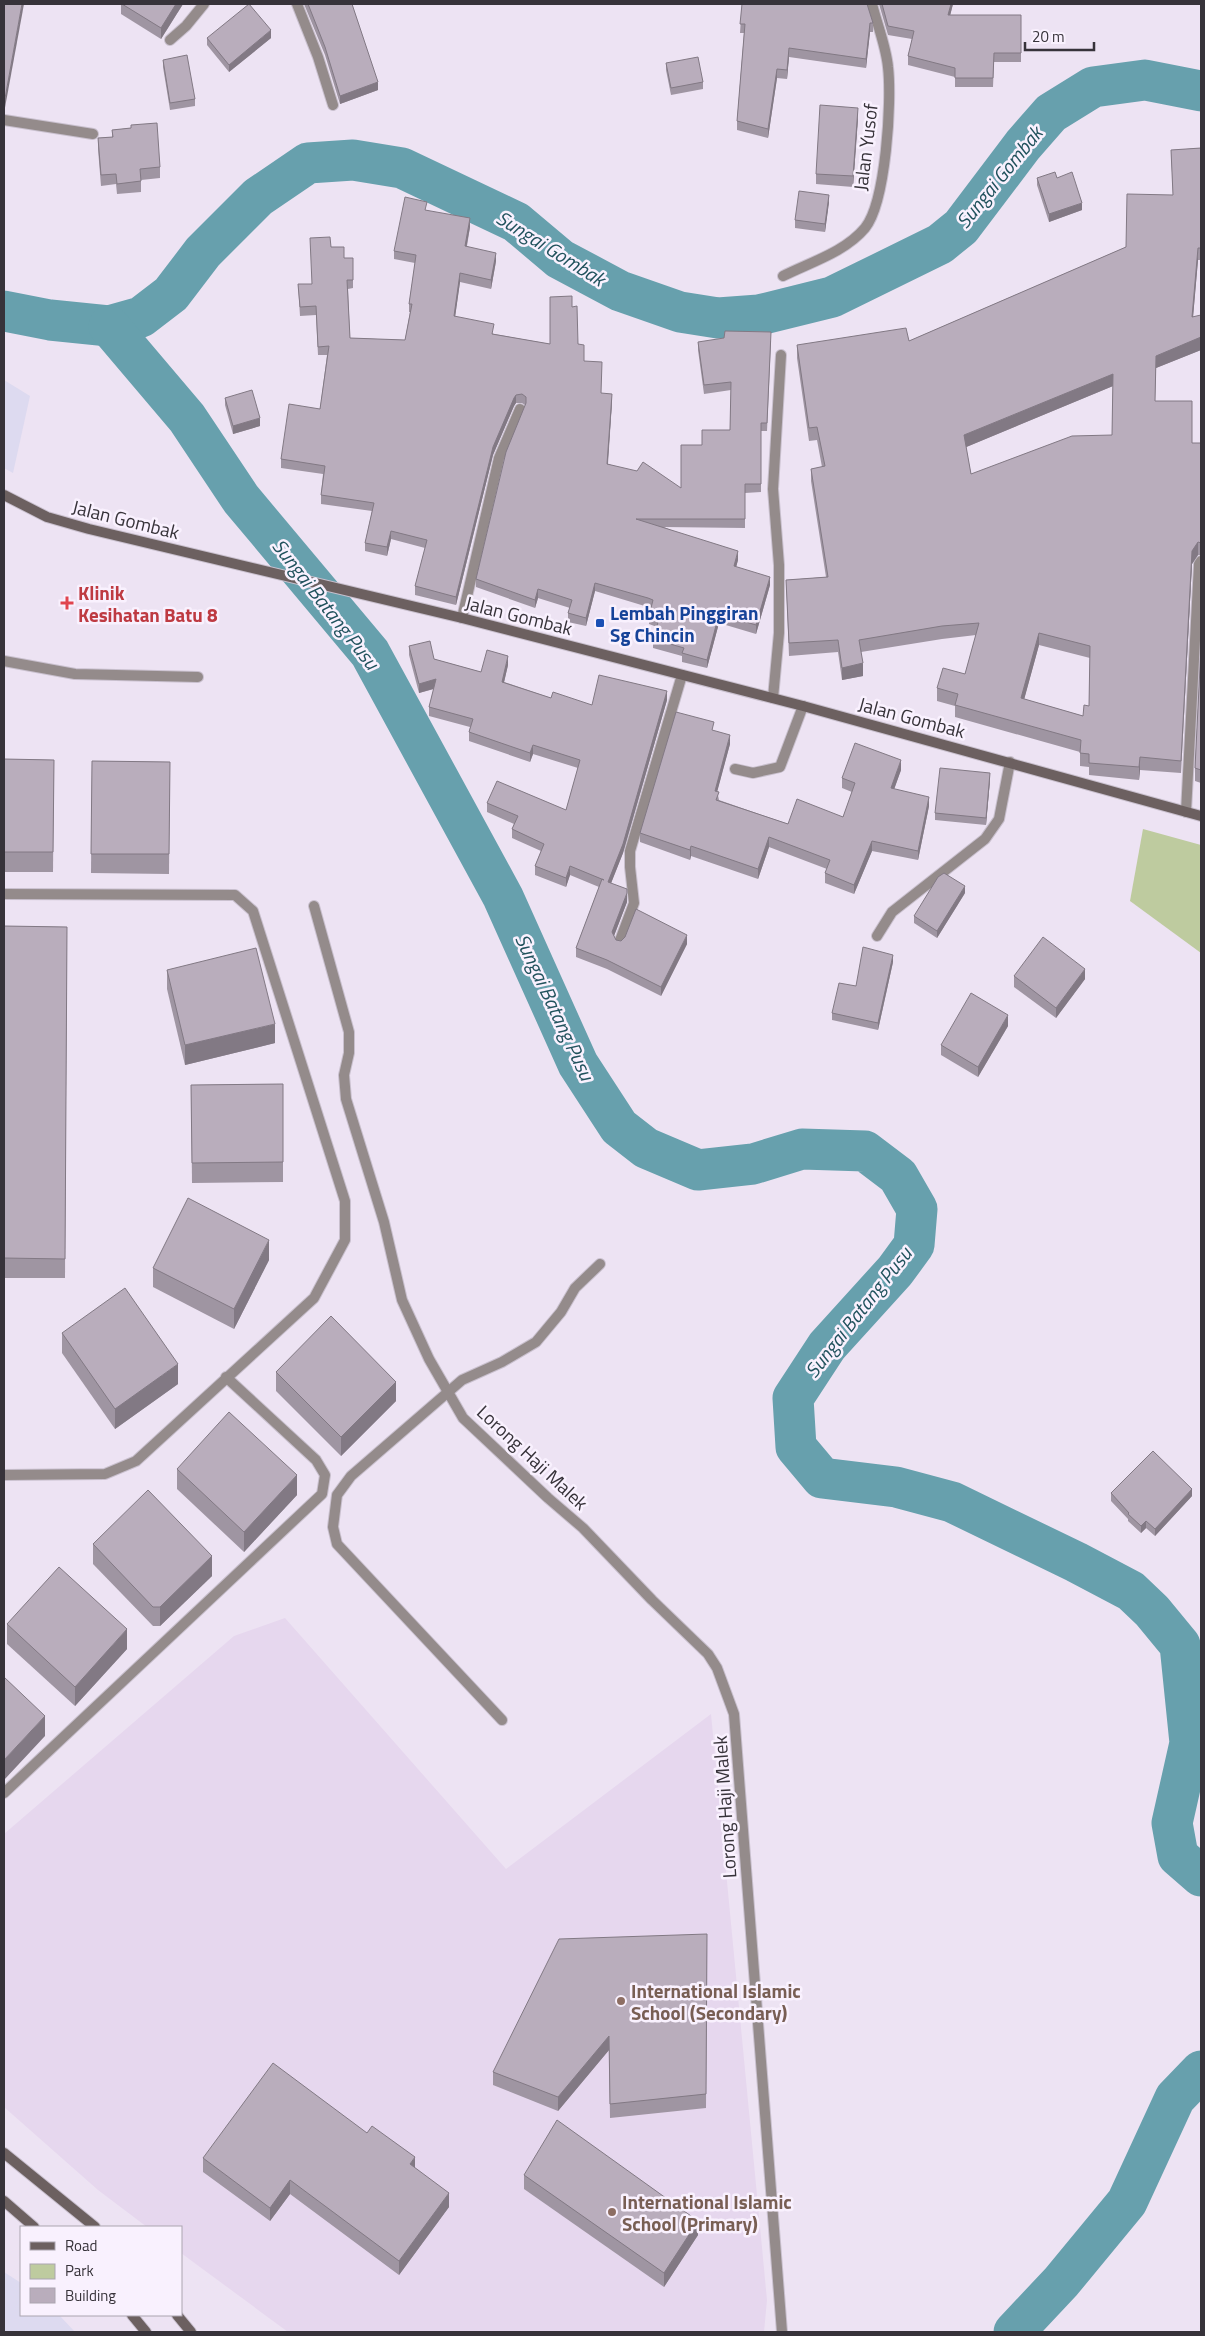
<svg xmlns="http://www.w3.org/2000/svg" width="1205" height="2336" font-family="'Titillium Web',sans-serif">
  <rect width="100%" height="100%" fill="#ede3f3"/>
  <g fill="#dddaf0">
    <path d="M 4,380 L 30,396 L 13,473 L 4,468 Z"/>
    <path d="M 4,2272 L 21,2283 L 21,2315 L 59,2315 L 75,2332 L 4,2332 Z"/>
  </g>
  <path fill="#e6d7ee" d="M 285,1618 L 506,1869 L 711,1714 L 767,2300 L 764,2332 L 288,2332 L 181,2253 L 181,2227 L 147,2227 L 98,2190 L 4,2107 L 4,1834 L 234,1636 Z"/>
  <path fill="#becb9f" d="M 1143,829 L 1201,845 L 1201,953 L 1130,901 Z"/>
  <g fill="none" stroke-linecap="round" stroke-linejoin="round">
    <g stroke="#67a0ad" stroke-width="41">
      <path d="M 4,311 L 50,320 L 109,326 L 141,317 L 171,294 L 203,252 L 258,197 L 308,163 L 353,160 L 402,168 L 516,222 L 560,259 L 620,291 L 680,312 L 718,318 L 759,315 L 832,297 L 940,244 L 961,227 L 1023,145 L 1051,113 L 1093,87 L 1145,80 L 1201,91"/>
      <path d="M 109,326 L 187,418 L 241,499 L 370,653 L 503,897 L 578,1064 L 619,1127 L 646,1148 L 698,1170 L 753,1164 L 802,1149 L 865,1151 L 898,1176 L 917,1209 L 914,1245 L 895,1271 L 827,1346 L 793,1398 L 796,1447 L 822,1478 L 896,1487 L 952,1502 L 1076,1562 L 1131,1591 L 1152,1611 L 1180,1645 L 1190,1743 L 1172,1823 L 1178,1856 L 1201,1876"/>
      <path d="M 1014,2332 L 1061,2282 L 1127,2202 L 1175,2098 L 1201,2071"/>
    </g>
    <g stroke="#c9c0ce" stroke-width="12">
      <g id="street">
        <path d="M 297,4 L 318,57 L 333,105"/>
        <path d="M 170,40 L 186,26 L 204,4"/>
        <path d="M 4,120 L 93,134"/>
        <path d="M 783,276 C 811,262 845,252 865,228 C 886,202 892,101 888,67 C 886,46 877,24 872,4"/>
        <path d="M 462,618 L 499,458 L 520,409"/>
        <path d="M 4,661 L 75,674 L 198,677"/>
        <path d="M 773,698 L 779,633 L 779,565 L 773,489 L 781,355"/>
        <path d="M 735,769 L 753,773 L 780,767 L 803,706"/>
        <path d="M 1186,812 L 1199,564 L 1201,561"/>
        <path d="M 4,894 L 235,895 L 253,911 L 345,1201 L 345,1240 L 314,1298 L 136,1461 L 105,1474 L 4,1475"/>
        <path d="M 314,906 L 349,1032 L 349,1053 L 344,1075 L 346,1099 L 384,1222 L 402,1300 L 429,1359 L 463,1418 L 548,1498 L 583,1528 L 652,1600 L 708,1654 L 717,1668 L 734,1714 L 782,2332"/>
        <path d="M 877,936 L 892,912 L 985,839 L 999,819 L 1010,762"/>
        <path d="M 619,943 L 634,903 L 630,867 L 630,851 L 682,675"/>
        <path d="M 502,1720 L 337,1544 L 333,1527 L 337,1495 L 351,1476 L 462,1380 L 502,1362 L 536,1342 L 561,1312 L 575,1288 L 600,1264"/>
        <path d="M 4,1793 L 322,1494 L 325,1475 L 316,1460 L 226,1377"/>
      </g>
    </g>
    <g stroke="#c9c0ce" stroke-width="12">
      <g id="secondary">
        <path d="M 4,495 L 47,517 L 89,529 L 462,618 L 803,706 L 1201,816"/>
        <path d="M 4,2153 L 95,2227"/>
        <path d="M 4,2201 L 34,2227"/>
        <path d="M 132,2315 L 146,2332"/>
        <path d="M 177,2315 L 191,2332"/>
      </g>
    </g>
    <use href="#street" stroke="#948b8b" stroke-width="10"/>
    <use href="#secondary" stroke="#6c6060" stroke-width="10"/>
  </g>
  <g fill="#9f95a2" fill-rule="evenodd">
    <path d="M 121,4 L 183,4 L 161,39 L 121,14 Z"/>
    <path d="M 304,4 L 352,4 L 378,90 L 340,104 L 325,55 Z"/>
    <path d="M 742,4 L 873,23 L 873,32 L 870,32 L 866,68 L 789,57 L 787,79 L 777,78 L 768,138 L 737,130 L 737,121 L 744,33 L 740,33 Z"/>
    <path d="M 879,4 L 953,4 L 950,15 L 1021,15 L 1021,62 L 994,62 L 993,87 L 955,87 L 955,77 L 908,65 L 908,56 L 912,39 L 888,35 Z"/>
    <path d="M 207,38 L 271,38 L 229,72 L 207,45 Z"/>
    <path d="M 163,60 L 195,99 L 195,106 L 170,110 L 163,67 Z"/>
    <path d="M 666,63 L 703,82 L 703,89 L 671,95 L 666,70 Z"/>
    <path d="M 858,118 L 853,187 L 816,184 L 816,174 Z"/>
    <path d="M 131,125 L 160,167 L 160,178 L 141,180 L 141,192 L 117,194 L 116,184 L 101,186 L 98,149 L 98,138 L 112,137 L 112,130 L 131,128 Z"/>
    <path d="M 1201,148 L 1201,260 L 1198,260 L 1193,317 L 1201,315 L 1201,350 L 1156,368 L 1155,401 L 1192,443 L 1201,443 L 1201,555 L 1198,555 L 1192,564 L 1181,773 L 1140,770 L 1139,780 L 1089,775 L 1089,767 L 1080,766 L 1080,752 L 955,717 L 955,706 L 937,701 L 937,688 L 965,674 L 976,635 L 942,639 L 861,652 L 863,676 L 842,680 L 838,652 L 789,656 L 786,580 L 826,577 L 811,481 L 811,469 L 822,467 L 817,440 L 809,441 L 797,358 L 797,345 L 909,341 L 1126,247 L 1173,195 L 1171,150 ZM 1113,386 L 1112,435 L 971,474 L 966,447 ZM 1039,645 L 1090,658 L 1089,706 L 1083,716 L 1024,699 Z"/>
    <path d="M 1037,178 L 1057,178 L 1082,210 L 1049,222 L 1037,185 Z"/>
    <path d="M 829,202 L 825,232 L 795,228 L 795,220 Z"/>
    <path d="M 427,210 L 470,227 L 467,246 L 496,261 L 491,289 L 460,282 L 455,316 L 494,334 L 550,344 L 572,307 L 578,344 L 584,361 L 601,393 L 612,402 L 608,464 L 681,488 L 702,445 L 730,430 L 731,390 L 704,394 L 698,350 L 698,342 L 771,341 L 767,431 L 761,431 L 761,492 L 745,493 L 745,528 L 664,527 L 738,560 L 736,567 L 770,585 L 756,634 L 719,623 L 707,668 L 682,662 L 682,656 L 653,648 L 653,639 L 657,627 L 649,624 L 649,616 L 651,608 L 648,607 L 595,591 L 586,626 L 568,622 L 568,613 L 570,608 L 538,598 L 535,608 L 476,587 L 476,579 L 525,405 L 522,403 L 516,403 L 514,406 L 493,455 L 456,605 L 415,595 L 415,586 L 425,548 L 391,539 L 387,556 L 365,551 L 365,543 L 372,511 L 321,504 L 321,495 L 323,474 L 281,468 L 281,459 L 320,409 L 327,355 L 318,355 L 316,315 L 300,316 L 298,284 L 312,284 L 331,247 L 344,258 L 353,258 L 353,288 L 348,289 L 350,338 L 405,340 L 410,312 L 409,312 L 409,304 L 415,263 L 394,259 L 394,251 Z"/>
    <path d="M 225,398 L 260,426 L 233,434 L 225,405 Z"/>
    <path d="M 409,646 L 434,659 L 481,672 L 508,665 L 504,682 L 551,698 L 592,705 L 667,700 L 623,853 L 611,883 L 627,902 L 614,936 L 616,940 L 687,944 L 661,996 L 607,969 L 576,957 L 576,948 L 599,887 L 570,875 L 566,887 L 535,875 L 535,866 L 541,851 L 512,838 L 512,829 L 514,824 L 487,812 L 487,803 L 566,810 L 578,768 L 533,754 L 530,762 L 469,741 L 469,732 L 470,727 L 429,716 L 429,707 L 434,689 L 419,693 L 409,655 Z"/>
    <path d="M 1201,647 L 1201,783 L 1195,781 L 1195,768 Z"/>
    <path d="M 714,731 L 730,744 L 717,791 L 719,800 L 788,824 L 843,817 L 852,792 L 842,788 L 842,778 L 901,770 L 894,789 L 929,806 L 918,860 L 872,851 L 854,894 L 825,883 L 825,873 L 827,869 L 769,847 L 758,879 L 691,856 L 690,860 L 640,842 L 640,833 Z"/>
    <path d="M 4,759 L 54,760 L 53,872 L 4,872 Z"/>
    <path d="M 92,761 L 170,762 L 169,874 L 91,873 Z"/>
    <path d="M 990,780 L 986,825 L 935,820 L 935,813 Z"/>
    <path d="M 965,893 L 937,938 L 914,923 L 914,916 Z"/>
    <path d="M 4,926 L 67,927 L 65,1278 L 4,1278 Z"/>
    <path d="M 893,962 L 878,1030 L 832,1020 L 832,1013 L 856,986 Z"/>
    <path d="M 167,970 L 275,1043 L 185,1065 L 167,989 Z"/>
    <path d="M 1014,976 L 1085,979 L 1056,1018 L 1014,987 Z"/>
    <path d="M 1008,1026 L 978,1077 L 941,1055 L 941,1045 Z"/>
    <path d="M 283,1084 L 283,1182 L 192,1183 L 191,1085 Z"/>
    <path d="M 269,1260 L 234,1329 L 153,1287 L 153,1268 Z"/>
    <path d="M 62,1333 L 178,1384 L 115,1429 L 62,1353 Z"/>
    <path d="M 276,1372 L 396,1401 L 341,1456 L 276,1391 Z"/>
    <path d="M 177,1469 L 297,1495 L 244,1552 L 177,1489 Z"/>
    <path d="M 1111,1493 L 1192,1496 L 1155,1536 L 1146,1528 L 1141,1533 L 1128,1521 L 1128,1519 L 1111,1501 Z"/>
    <path d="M 93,1544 L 212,1576 L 160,1626 L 153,1626 L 93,1564 Z"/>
    <path d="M 7,1624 L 127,1649 L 75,1706 L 7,1644 Z"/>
    <path d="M 707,1934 L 706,2108 L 610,2118 L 609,2050 L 558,2111 L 493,2085 L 493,2072 Z"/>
    <path d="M 203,2158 L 415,2168 L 449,2207 L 399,2275 L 290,2194 L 270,2221 L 203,2172 Z"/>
    <path d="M 524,2175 L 698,2235 L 664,2287 L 524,2189 Z"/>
  </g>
  <g fill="#827984">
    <path d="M 22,4 L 24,4 L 4,113 L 4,104 Z"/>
    <path d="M 176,4 L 183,4 L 161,39 L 161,28 Z"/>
    <path d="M 951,4 L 953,4 L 948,24 L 948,15 Z"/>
    <path d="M 870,23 L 870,32 L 866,68 L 866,59 Z"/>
    <path d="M 271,30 L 271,38 L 229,72 L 229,65 Z"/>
    <path d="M 789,48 L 789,57 L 787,79 L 787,70 Z"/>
    <path d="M 777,69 L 777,78 L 768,138 L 768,129 Z"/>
    <path d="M 378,82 L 378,90 L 340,104 L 340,96 Z"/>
    <path d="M 858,108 L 858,118 L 853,187 L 853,176 Z"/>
    <path d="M 829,195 L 829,202 L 825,232 L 825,224 Z"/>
    <path d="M 1082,203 L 1082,210 L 1049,222 L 1049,214 Z"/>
    <path d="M 470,218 L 470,227 L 465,254 L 465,246 Z"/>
    <path d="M 1198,248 L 1198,260 L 1192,329 L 1192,317 Z"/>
    <path d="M 496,253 L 496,261 L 491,289 L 491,280 Z"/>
    <path d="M 460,273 L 460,282 L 454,325 L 454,316 Z"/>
    <path d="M 1201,337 L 1201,350 L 1156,368 L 1156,356 Z"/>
    <path d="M 1113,374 L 1113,386 L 964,448 L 964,435 Z"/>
    <path d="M 612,394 L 612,402 L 607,473 L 607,464 Z"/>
    <path d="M 516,395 L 516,403 L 514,406 L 493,455 L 456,605 L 456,597 L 493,447 L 514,398 Z"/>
    <path d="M 260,418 L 260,426 L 233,434 L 233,426 Z"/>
    <path d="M 391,531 L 391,539 L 387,556 L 387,547 Z"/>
    <path d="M 1198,542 L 1198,555 L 1192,564 L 1181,773 L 1192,551 Z"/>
    <path d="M 738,551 L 738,560 L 734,575 L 734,566 Z"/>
    <path d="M 770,577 L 770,585 L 756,634 L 756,625 Z"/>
    <path d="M 595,583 L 595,591 L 586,626 L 586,618 Z"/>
    <path d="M 538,589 L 538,598 L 535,608 L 535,600 Z"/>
    <path d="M 719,614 L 719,623 L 707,668 L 707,660 Z"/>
    <path d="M 1039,633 L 1039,645 L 1021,711 L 1021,698 Z"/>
    <path d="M 508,656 L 508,665 L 502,691 L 502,682 Z"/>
    <path d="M 863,663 L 863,676 L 842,680 L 842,668 Z"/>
    <path d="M 436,679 L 436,688 L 419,693 L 419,684 Z"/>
    <path d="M 667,691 L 667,700 L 623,853 L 608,891 L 608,882 Z"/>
    <path d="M 730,735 L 730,744 L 715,800 L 715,791 Z"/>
    <path d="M 533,745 L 533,754 L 530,762 L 530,753 Z"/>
    <path d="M 1140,757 L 1140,770 L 1139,780 L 1139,767 Z"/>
    <path d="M 901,760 L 901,770 L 891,798 L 891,788 Z"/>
    <path d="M 990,773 L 990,780 L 986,825 L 986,818 Z"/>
    <path d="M 929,797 L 929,806 L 918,860 L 918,851 Z"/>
    <path d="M 769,837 L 769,847 L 758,879 L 758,869 Z"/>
    <path d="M 872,841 L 872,851 L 854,894 L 854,885 Z"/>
    <path d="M 691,846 L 691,856 L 690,860 L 690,850 Z"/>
    <path d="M 570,866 L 570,875 L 566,887 L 566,878 Z"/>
    <path d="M 965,886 L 965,893 L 937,938 L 937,931 Z"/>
    <path d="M 627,893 L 627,902 L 612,941 L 612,932 Z"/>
    <path d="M 687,935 L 687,944 L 661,996 L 661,987 Z"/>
    <path d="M 893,955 L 893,962 L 878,1030 L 878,1023 Z"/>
    <path d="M 1085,969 L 1085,979 L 1056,1018 L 1056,1008 Z"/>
    <path d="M 1008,1015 L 1008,1026 L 978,1077 L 978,1067 Z"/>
    <path d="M 275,1024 L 275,1043 L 185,1065 L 185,1045 Z"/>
    <path d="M 269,1240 L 269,1260 L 234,1329 L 234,1309 Z"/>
    <path d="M 178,1364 L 178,1384 L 115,1429 L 115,1409 Z"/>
    <path d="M 396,1382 L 396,1401 L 341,1456 L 341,1437 Z"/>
    <path d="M 297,1475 L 297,1495 L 244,1552 L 244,1532 Z"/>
    <path d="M 1192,1489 L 1192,1496 L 1155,1536 L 1155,1529 Z"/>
    <path d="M 1146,1521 L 1146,1528 L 1141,1533 L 1141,1526 Z"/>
    <path d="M 212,1556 L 212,1576 L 160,1626 L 160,1607 Z"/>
    <path d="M 127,1629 L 127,1649 L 75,1706 L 75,1687 Z"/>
    <path d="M 45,1716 L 45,1736 L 4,1780 L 4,1760 Z"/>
    <path d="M 609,2036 L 609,2050 L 558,2111 L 558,2097 Z"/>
    <path d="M 415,2157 L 415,2171 L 410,2164 Z"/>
    <path d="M 290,2180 L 290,2194 L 270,2221 L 270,2208 Z"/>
    <path d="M 449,2193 L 449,2207 L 399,2275 L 399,2261 Z"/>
    <path d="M 698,2221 L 698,2235 L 664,2287 L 664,2273 Z"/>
  </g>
  <g fill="#b9adbc" stroke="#827984" fill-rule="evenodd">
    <path d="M 4,4 L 22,4 L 4,104 Z"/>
    <path d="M 122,4 L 176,4 L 161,28 Z"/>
    <path d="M 249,4 L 271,30 L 229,65 L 207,38 Z"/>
    <path d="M 308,4 L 352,4 L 378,82 L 340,96 L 325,47 Z"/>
    <path d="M 742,4 L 867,4 L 873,23 L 870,23 L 866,59 L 789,48 L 787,70 L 777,69 L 768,129 L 737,121 L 745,24 L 740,24 Z"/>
    <path d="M 882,4 L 951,4 L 948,15 L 1021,15 L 1021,53 L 994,53 L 993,78 L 955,78 L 955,68 L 908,56 L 914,31 L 888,26 Z"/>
    <path d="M 187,55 L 195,99 L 170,103 L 163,60 Z"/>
    <path d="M 698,57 L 703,82 L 671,88 L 666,63 Z"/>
    <path d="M 820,105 L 858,108 L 853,176 L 816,174 Z"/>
    <path d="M 157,123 L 160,167 L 140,169 L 141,181 L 117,184 L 116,174 L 101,175 L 98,138 L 113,137 L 112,130 L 131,128 L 131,125 Z"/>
    <path d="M 1201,148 L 1201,248 L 1198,248 L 1192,317 L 1201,315 L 1201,337 L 1156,356 L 1155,401 L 1192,401 L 1192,443 L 1201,443 L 1201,543 L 1198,542 L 1192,551 L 1181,761 L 1140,757 L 1139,767 L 1089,763 L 1089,754 L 1080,753 L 1081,740 L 955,705 L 958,694 L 937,688 L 943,668 L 965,674 L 979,623 L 942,626 L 859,640 L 863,663 L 842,668 L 838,640 L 789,643 L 786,580 L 828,577 L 811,469 L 825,466 L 817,427 L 809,428 L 797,345 L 906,328 L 909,341 L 1126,247 L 1127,194 L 1173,195 L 1171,150 ZM 1113,374 L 1112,435 L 1072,436 L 971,474 L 964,435 ZM 1039,633 L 1090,646 L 1089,706 L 1084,705 L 1083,716 L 1021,698 Z"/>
    <path d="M 1055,172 L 1057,178 L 1072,172 L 1082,203 L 1049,214 L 1037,178 Z"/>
    <path d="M 799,191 L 829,195 L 825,224 L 795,220 Z"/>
    <path d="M 405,197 L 427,202 L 425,210 L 470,218 L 465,246 L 496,253 L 491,280 L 460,273 L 454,316 L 494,324 L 492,334 L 550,344 L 550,297 L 572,296 L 572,307 L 577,306 L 578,344 L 584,345 L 584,361 L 602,362 L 601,393 L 612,394 L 607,464 L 637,471 L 643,462 L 681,488 L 681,445 L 702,445 L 702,430 L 730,430 L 731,382 L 704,385 L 698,342 L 724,338 L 725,331 L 771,332 L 767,423 L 761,423 L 761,484 L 745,484 L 745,519 L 636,519 L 738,551 L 734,566 L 770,577 L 756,625 L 719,614 L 707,660 L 682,653 L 684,648 L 653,639 L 659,619 L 649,616 L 653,600 L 648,598 L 595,583 L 586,618 L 568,613 L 572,600 L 538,589 L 535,600 L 476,579 L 506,452 L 526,403 L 526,397 L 522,394 L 516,395 L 514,398 L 493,447 L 456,597 L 415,586 L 427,540 L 391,531 L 387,547 L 365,543 L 374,503 L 321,495 L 325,466 L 281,459 L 289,404 L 320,409 L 329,346 L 318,347 L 316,306 L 300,307 L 298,284 L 312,284 L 310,238 L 330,237 L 331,247 L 344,247 L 344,258 L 353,258 L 353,280 L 347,280 L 350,338 L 405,340 L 412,304 L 409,304 L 416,255 L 394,251 Z"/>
    <path d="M 252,390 L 260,418 L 233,426 L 225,398 Z"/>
    <path d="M 430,641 L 434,659 L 481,672 L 487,650 L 508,656 L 502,682 L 551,698 L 553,692 L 592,705 L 599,675 L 667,691 L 623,844 L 608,882 L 627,889 L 627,893 L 612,932 L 616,940 L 621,941 L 625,937 L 636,909 L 687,935 L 661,987 L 607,960 L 576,948 L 602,879 L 604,880 L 570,866 L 566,878 L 535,866 L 544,844 L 512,829 L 518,816 L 487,803 L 497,781 L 566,810 L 580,760 L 533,745 L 530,753 L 469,732 L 473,719 L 429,707 L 436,679 L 419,684 L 409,646 Z"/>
    <path d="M 1201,647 L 1201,770 L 1195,768 Z"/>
    <path d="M 676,712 L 714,722 L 712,730 L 730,735 L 715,791 L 719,792 L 716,800 L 788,824 L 797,799 L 843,817 L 855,783 L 842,778 L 855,743 L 901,760 L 891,788 L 929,797 L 918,851 L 872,841 L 854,885 L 825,873 L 830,860 L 769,837 L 758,869 L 691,846 L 690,850 L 640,833 Z"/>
    <path d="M 4,759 L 54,760 L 53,852 L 4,852 Z"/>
    <path d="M 92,761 L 170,762 L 169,854 L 91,854 Z"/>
    <path d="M 940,768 L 990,773 L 986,818 L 935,813 Z"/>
    <path d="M 944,873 L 965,886 L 937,931 L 914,916 L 938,877 Z"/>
    <path d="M 4,926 L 67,927 L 65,1259 L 4,1258 Z"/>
    <path d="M 1043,937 L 1085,969 L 1056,1008 L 1014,976 Z"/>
    <path d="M 863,947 L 893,955 L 878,1023 L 832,1013 L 839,983 L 856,986 Z"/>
    <path d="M 256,948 L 275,1024 L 185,1045 L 167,970 Z"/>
    <path d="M 971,993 L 1008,1015 L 978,1067 L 941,1045 Z"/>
    <path d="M 283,1084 L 283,1162 L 192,1163 L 191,1085 Z"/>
    <path d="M 188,1198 L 269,1240 L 234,1309 L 153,1268 Z"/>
    <path d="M 125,1288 L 178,1364 L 115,1409 L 62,1333 Z"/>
    <path d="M 331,1316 L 396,1382 L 341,1437 L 276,1372 Z"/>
    <path d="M 229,1412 L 297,1475 L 244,1532 L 177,1469 Z"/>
    <path d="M 1153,1451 L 1192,1489 L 1155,1529 L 1146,1521 L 1141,1526 L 1128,1514 L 1129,1513 L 1111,1493 Z"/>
    <path d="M 148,1490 L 212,1556 L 160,1607 L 153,1607 L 93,1544 Z"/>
    <path d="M 59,1567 L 127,1629 L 75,1687 L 7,1624 Z"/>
    <path d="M 4,1677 L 45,1716 L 4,1760 Z"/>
    <path d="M 707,1934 L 706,2094 L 610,2104 L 609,2036 L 558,2097 L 493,2072 L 559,1939 Z"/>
    <path d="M 273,2063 L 367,2133 L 372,2126 L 415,2157 L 410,2164 L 449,2193 L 399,2261 L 290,2180 L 270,2208 L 203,2158 Z"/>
    <path d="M 557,2120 L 698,2221 L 664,2273 L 524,2175 Z"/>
  </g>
  <path fill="#e0444e" stroke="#f9f1fe" stroke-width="2" d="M64.5 595.5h5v5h5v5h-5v5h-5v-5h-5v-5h5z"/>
  <rect fill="#1a4fb4" stroke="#f9f1fe" stroke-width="2" x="595" y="618" width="10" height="10" rx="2.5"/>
  <g fill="#8d6e63" stroke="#f9f1fe" stroke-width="2">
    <circle cx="621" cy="2001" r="5"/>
    <circle cx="612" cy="2212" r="5"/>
  </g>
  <g text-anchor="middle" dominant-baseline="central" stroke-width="5" stroke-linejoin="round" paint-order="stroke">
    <g font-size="19" fill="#37333a" stroke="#f9f1fe">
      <text transform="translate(865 147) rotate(-83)">Jalan Yusof</text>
      <text transform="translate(126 519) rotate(14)">Jalan Gombak</text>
      <text transform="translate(519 615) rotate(14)">Jalan Gombak</text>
      <text transform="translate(912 717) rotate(15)">Jalan Gombak</text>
      <text transform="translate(533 1457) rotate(43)">Lorong Haji Malek</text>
      <text transform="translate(724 1807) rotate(-94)">Lorong Haji Malek</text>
    </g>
    <g font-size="19" font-weight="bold" fill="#be3a42" stroke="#f9f1fe" text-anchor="start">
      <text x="78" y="592">Klinik<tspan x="78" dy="22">Kesihatan Batu 8</tspan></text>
    </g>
    <g font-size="19" font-weight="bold" fill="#164399" stroke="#f9f1fe" text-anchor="start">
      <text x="610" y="612">Lembah Pinggiran<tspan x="610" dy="22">Sg Chincin</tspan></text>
    </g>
    <g font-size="19" font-weight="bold" fill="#785e54" stroke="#f9f1fe" text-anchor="start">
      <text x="631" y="1990">International Islamic<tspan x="631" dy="22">School (Secondary)</tspan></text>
      <text x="622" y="2201">International Islamic<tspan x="622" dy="22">School (Primary)</tspan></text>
    </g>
    <g font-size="20" font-style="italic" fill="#21525d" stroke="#f9f1fe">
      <text transform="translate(999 177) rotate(-51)">Sungai Gombak</text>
      <text transform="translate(551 248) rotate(32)">Sungai Gombak</text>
      <text transform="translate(326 604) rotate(52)">Sungai Batang Pusu</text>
      <text transform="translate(555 1007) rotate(65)">Sungai Batang Pusu</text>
      <text transform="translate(858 1312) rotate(-52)">Sungai Batang Pusu</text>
    </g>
  </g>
  <rect width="1205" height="2336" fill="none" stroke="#37333a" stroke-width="10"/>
  <rect x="20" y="2226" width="162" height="90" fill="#f9f1fe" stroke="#aba5b0"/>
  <rect x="30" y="2242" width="25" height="8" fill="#6c6060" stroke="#aba5b0"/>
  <text x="65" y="2251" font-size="15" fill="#37333a">Road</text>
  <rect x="30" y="2264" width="25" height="15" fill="#becb9f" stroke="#aba5b0"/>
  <text x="65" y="2276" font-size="15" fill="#37333a">Park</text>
  <rect x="30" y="2288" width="25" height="15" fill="#b9adbc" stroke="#aba5b0"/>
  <text x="65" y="2301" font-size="15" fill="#37333a">Building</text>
  <path d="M1025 42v8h69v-8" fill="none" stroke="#37333a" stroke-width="2.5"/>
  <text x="1032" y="42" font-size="15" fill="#37333a" stroke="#f9f1fe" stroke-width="4" paint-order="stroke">20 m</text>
</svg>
